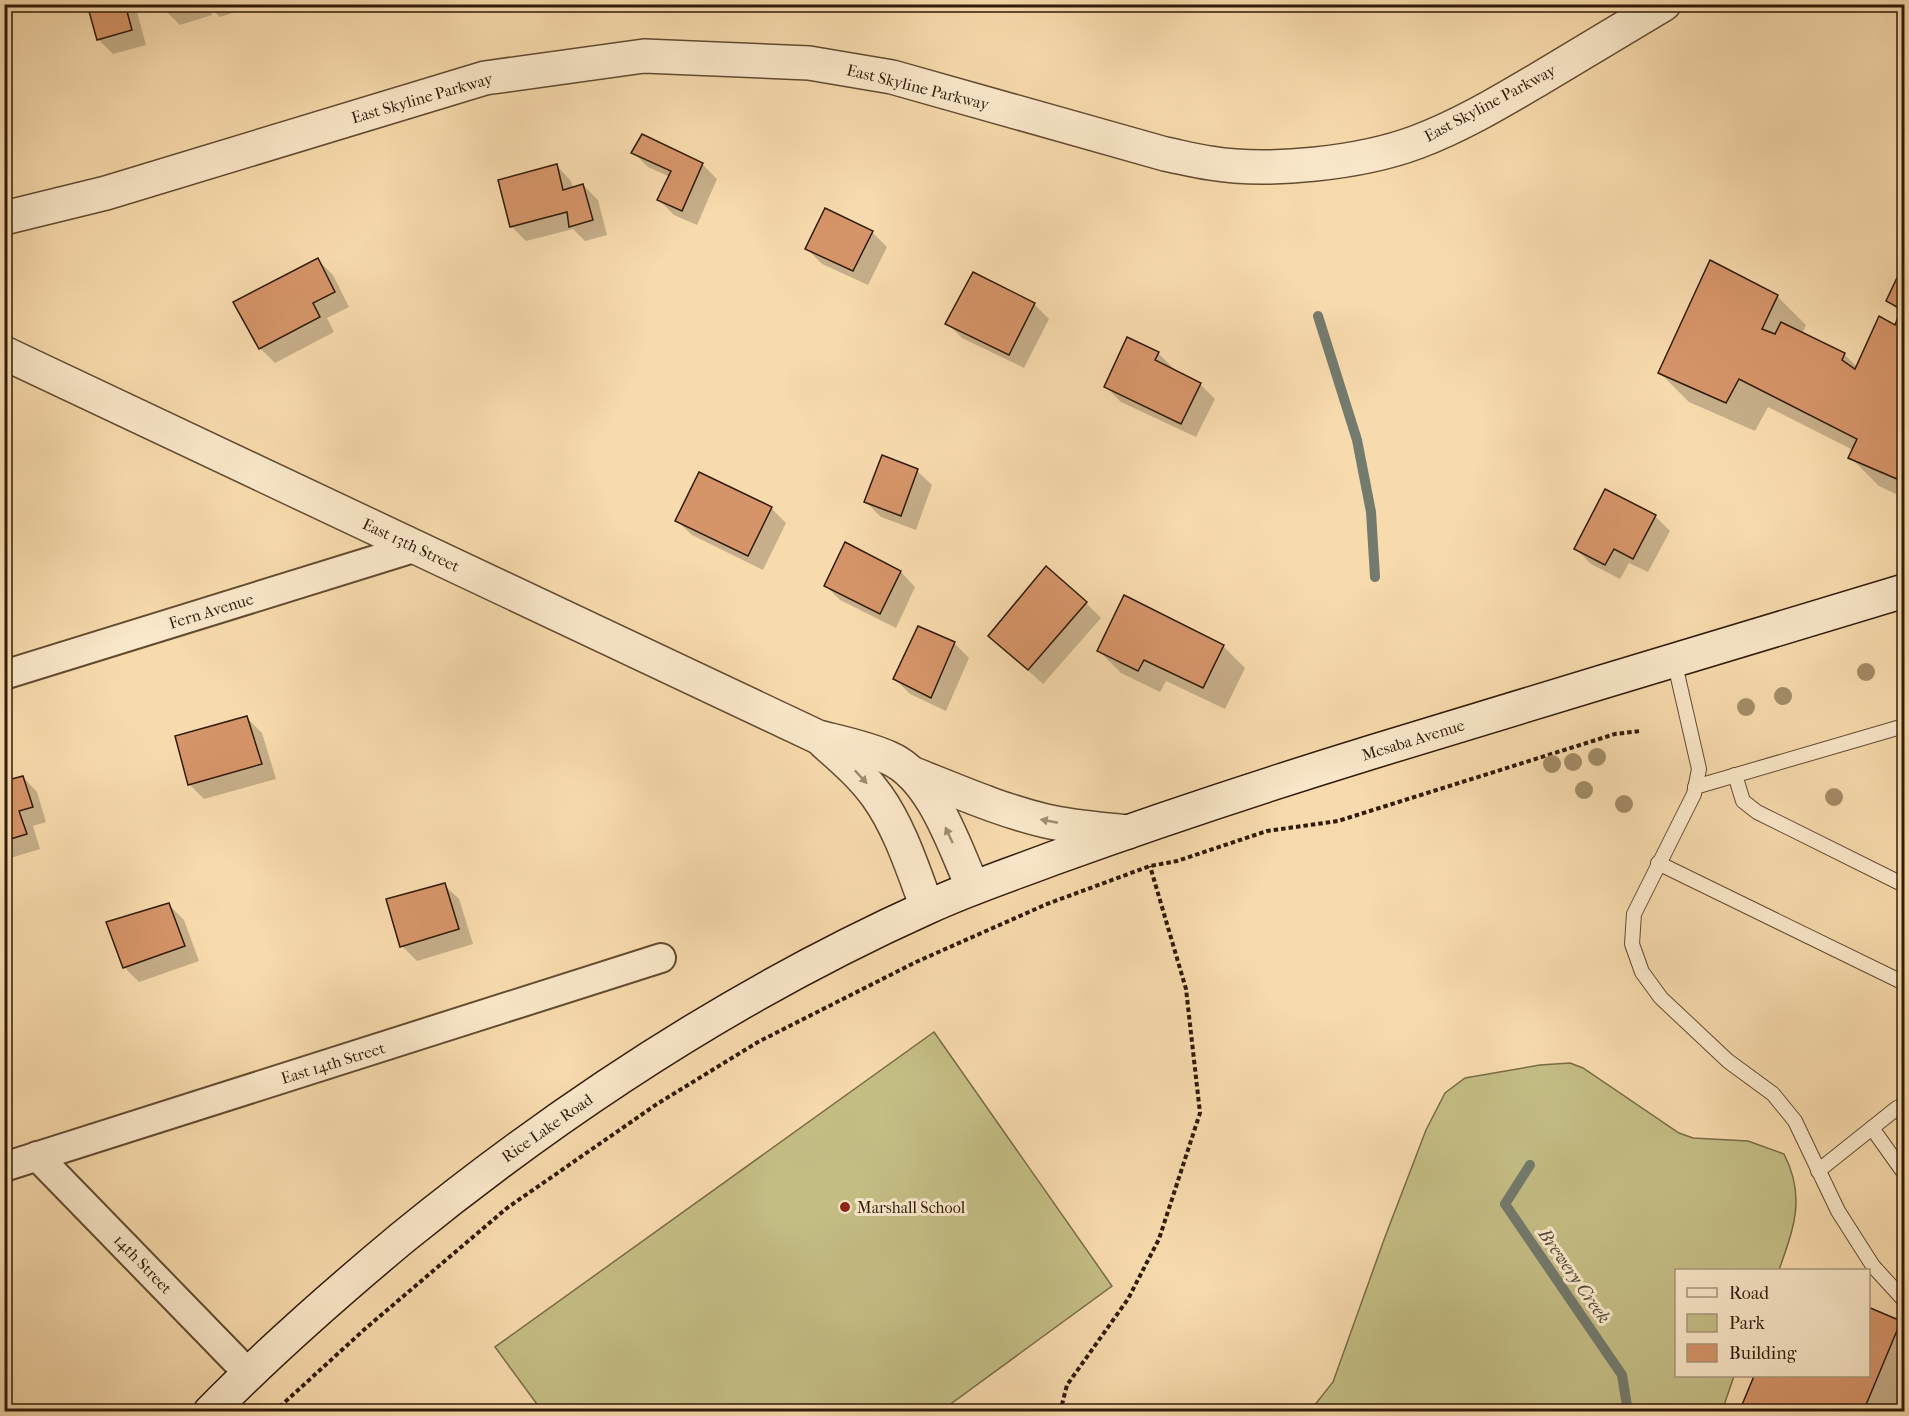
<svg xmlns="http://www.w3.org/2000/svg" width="1909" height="1416" font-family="'IM FELL French Canon',serif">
  <rect width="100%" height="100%" fill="#f8dbad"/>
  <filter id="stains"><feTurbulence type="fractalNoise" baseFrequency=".00333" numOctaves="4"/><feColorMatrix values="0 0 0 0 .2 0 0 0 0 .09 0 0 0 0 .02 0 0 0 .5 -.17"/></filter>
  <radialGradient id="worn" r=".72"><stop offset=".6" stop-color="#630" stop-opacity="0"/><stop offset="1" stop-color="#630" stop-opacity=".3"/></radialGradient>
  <g fill="#c4be85" stroke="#7a6c46" stroke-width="1.5">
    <path d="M 934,1032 L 1112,1286 L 941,1411 L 542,1411 L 495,1347 Z"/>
    <path d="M 1570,1063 L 1583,1068 L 1679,1133 L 1693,1138 L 1748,1141 L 1784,1154 C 1806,1197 1794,1227 1779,1270 L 1676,1270 L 1676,1376 L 1734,1376 L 1722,1411 L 1310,1411 L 1333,1382 L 1385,1237 L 1426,1130 L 1445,1093 L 1465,1078 L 1540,1065 Z"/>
  </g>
  <g fill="#0003">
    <path d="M 89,4 L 135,4 L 146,45 L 113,54 L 98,39 Z"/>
    <path d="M 164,4 L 251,4 L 251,7 L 220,17 L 209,6 L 212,15 L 180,25 L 165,10 Z"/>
    <path d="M 633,152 L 702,164 L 717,179 L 697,225 L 674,215 L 659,200 L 670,177 L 648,167 Z"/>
    <path d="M 557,166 L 571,181 L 573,188 L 583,185 L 598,200 L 607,235 L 585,241 L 573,229 L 526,241 L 511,226 Z"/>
    <path d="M 872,232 L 887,247 L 868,285 L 822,264 L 807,249 Z"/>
    <path d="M 318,260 L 333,275 L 349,307 L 327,318 L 334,332 L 275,363 L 260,348 Z"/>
    <path d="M 1904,266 L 1904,498 L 1879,486 L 1850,457 L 1853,450 L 1768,407 L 1755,431 L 1689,402 L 1660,373 L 1777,296 L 1806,325 L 1802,334 L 1844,354 L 1857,367 L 1896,327 L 1901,313 L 1888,301 Z"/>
    <path d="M 1034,304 L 1049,319 L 1024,368 L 962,338 L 947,323 Z"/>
    <path d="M 1158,353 L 1173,368 L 1172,370 L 1200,384 L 1215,399 L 1196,437 L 1121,402 L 1106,387 Z"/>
    <path d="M 883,457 L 917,471 L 932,485 L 916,530 L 881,517 L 866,502 Z"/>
    <path d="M 771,508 L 786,523 L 763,570 L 692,535 L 677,521 Z"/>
    <path d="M 1655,516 L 1670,531 L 1648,572 L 1629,563 L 1620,579 L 1591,564 L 1576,549 Z"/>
    <path d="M 845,544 L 901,572 L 915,587 L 896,628 L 840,600 L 825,585 Z"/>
    <path d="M 1086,603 L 1101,618 L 1043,684 L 990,636 Z"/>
    <path d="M 954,643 L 969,658 L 946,711 L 910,694 L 895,679 Z"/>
    <path d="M 1223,646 L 1245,668 L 1225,709 L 1166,681 L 1160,692 L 1121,673 L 1099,651 Z"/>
    <path d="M 247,718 L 262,733 L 276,779 L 204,799 L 189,784 Z"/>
    <path d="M 23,777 L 37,792 L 46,822 L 33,826 L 40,849 L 4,860 L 4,782 Z"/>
    <path d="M 444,885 L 459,899 L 473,944 L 417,961 L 402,946 Z"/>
    <path d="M 169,905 L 184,920 L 199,961 L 139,982 L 124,967 Z"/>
    <path d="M 1900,1322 L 1904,1327 L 1904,1387 L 1894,1412 L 1741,1412 L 1756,1376 L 1868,1376 Z"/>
  </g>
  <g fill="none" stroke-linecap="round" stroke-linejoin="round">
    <g stroke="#737a6e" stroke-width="10">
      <path d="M 1318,316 L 1357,440 L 1371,512 L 1375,577"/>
      <path d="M 1530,1165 L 1505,1204 L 1622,1375 L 1628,1412"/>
    </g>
  </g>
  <g fill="#d69569" stroke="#301b07" stroke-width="1.5">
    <path d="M 87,4 L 125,4 L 132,30 L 97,40 Z"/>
    <path d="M 162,4 L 184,4 L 164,11 Z"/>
    <path d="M 642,134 L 703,163 L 682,211 L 657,200 L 671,171 L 631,153 Z"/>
    <path d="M 557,164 L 563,190 L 583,184 L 593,220 L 569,227 L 567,212 L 510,227 L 498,180 Z"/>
    <path d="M 825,208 L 873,231 L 853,271 L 805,249 Z"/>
    <path d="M 318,258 L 335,292 L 313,303 L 320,317 L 259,349 L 233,302 Z"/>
    <path d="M 1710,260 L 1778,295 L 1762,329 L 1775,334 L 1781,322 L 1845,353 L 1842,360 L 1855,369 L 1879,316 L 1895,325 L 1901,309 L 1886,301 L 1904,263 L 1904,482 L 1848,458 L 1857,439 L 1739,379 L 1726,403 L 1658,373 Z"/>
    <path d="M 973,272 L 1035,303 L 1009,355 L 945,324 Z"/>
    <path d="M 1127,337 L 1159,352 L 1155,360 L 1201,383 L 1181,424 L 1104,387 Z"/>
    <path d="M 882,455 L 918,469 L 901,516 L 864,502 Z"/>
    <path d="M 699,472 L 772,507 L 748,556 L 675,521 Z"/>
    <path d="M 1605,489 L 1656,515 L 1633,559 L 1614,549 L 1605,565 L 1574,549 Z"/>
    <path d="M 845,542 L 901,571 L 880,614 L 824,586 Z"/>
    <path d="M 1046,566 L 1087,602 L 1028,670 L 988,636 Z"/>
    <path d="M 1124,595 L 1224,645 L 1203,688 L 1144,660 L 1138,671 L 1097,651 Z"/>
    <path d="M 918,626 L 955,642 L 931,698 L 893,679 Z"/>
    <path d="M 247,716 L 262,764 L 188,785 L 175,736 Z"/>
    <path d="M 23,776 L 33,807 L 19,811 L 27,834 L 4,841 L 4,781 Z"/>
    <path d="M 445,883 L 459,929 L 400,947 L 386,899 Z"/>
    <path d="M 169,903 L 185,946 L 123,968 L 106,922 Z"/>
    <path d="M 1868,1307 L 1901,1321 L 1863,1412 L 1739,1412 L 1754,1376 L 1868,1376 Z"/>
  </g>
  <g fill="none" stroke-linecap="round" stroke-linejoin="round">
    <g stroke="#624b30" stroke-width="16">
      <g id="service">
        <path d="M 1674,660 L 1699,769 L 1694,794 L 1634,914 L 1632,944 L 1642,972 L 1661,998 L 1728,1061 L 1773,1094 L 1795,1121 L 1838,1211 L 1873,1266 L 1904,1300"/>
        <path d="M 1735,775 L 1743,801 L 1757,812 L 1904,885"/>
        <path d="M 1695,787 L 1904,726"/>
        <path d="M 1658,863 L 1904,983"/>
        <path d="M 1872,1128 L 1904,1173"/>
        <path d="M 1818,1171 L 1897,1108 L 1904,1105"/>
      </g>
    </g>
    <g stroke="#624b30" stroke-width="32">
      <g id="minor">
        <path d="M 4,675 L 417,547"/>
        <path d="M 37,1156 L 248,1373"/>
        <path d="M 4,1167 L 661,958"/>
      </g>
    </g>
    <g stroke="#624b30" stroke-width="36">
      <g id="tertiary">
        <path d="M 4,218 L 106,193 L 485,78 L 644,56 L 809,63 L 892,77 L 1165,154 C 1180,157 1195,161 1210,163 C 1269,173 1361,163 1417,142 C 1460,126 1500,102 1539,79 C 1581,54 1622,29 1664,4"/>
        <path d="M 4,353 L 818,737 C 842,743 867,748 889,758 C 933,777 955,848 973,888"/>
        <path d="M 824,742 C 843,759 862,775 877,796 C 900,828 913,870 927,907"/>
        <path d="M 911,773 C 955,790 999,810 1046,821 C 1072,827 1101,829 1128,832"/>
      </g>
    </g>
    <g stroke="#301b07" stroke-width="36">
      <path id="secondary" d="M 210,1412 C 271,1350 336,1293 402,1238 C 563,1107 739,992 928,907 C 969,888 1012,874 1054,858 C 1159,820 1265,785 1372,752 C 1549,698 1727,644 1904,591"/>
    </g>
    <g stroke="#301b07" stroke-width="4" stroke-dasharray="4.5 3" stroke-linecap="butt">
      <path d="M 274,1412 L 366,1328 L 507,1208 L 657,1104 L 758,1042 L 916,962 L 1047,904 L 1150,866 L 1177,861 L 1267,831 L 1338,821 L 1615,734 L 1640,731"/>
      <path d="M 1060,1412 L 1067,1385 L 1128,1299 L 1159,1239 L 1200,1113 L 1186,989 L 1150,866"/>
    </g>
    <use href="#service" stroke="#fae8ca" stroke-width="14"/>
    <use href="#minor" stroke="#fae8ca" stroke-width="28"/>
    <use href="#tertiary" stroke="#fae8ca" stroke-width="33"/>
    <use href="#secondary" stroke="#fae8ca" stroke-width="33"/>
  </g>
  <g fill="#a28c67">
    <circle cx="1866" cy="672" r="9"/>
    <circle cx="1783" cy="696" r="9"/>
    <circle cx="1746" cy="707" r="9"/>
    <circle cx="1597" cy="757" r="9"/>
    <circle cx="1573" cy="762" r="9"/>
    <circle cx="1552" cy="764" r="9"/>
    <circle cx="1584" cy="790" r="9"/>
    <circle cx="1834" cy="797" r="9"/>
    <circle cx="1624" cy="804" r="9"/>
  </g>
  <defs><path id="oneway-solid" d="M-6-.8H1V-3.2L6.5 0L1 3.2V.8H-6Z" transform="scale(1.5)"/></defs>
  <g fill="#9f8c72">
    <use href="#oneway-solid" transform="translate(861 777) rotate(47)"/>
    <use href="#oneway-solid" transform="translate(1049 821) rotate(-169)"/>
    <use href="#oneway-solid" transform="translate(949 835) rotate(-115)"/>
  </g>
  <circle fill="#8f2418" stroke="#fae8ca" stroke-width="2" cx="845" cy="1207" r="6"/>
  <g text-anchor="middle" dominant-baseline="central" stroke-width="6" stroke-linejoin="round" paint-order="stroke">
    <g font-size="16" fill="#301b07" stroke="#fae8ca">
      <text transform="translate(918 87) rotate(14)">East Skyline Parkway</text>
      <text transform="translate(422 98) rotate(-16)">East Skyline Parkway</text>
      <text transform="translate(1490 103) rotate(-28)">East Skyline Parkway</text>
      <text transform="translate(411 545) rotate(25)">East 13th Street</text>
      <text transform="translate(211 611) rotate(-17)">Fern Avenue</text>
      <text transform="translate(1413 740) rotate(-17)">Mesaba Avenue</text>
      <text transform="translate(333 1063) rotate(-17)">East 14th Street</text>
      <text transform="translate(547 1128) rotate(-35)">Rice Lake Road</text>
      <text transform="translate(143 1264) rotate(46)">14th Street</text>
    </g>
    <g font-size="16" fill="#301b07" stroke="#fae8ca" text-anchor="start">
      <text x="857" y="1207">Marshall School</text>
    </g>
    <g font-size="18" font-style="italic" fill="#514a3a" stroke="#fae8ca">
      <text transform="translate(1574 1276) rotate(55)">Brewery Creek</text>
    </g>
  </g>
  <rect width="1909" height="1416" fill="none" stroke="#f8dbad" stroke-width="24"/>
  <rect x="6" y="6" width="1897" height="1404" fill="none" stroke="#301b07" stroke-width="3"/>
  <rect x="12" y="12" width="1885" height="1392" fill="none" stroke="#301b07" stroke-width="1.5"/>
  <rect x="1675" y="1269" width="195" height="108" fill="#fae8ca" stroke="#a9967c" stroke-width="1.5"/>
  <rect x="1687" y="1288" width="30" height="9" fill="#fae8ca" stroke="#a9967c" stroke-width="1.5"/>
  <text x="1729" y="1299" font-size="18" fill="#301b07">Road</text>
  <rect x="1687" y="1314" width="30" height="18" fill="#c4be85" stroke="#a9967c" stroke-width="1.5"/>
  <text x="1729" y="1329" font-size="18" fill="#301b07">Park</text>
  <rect x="1687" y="1344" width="30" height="18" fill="#d69569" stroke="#a9967c" stroke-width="1.5"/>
  <text x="1729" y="1359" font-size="18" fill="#301b07">Building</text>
  <rect width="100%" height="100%" filter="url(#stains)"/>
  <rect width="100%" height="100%" fill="url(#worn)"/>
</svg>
